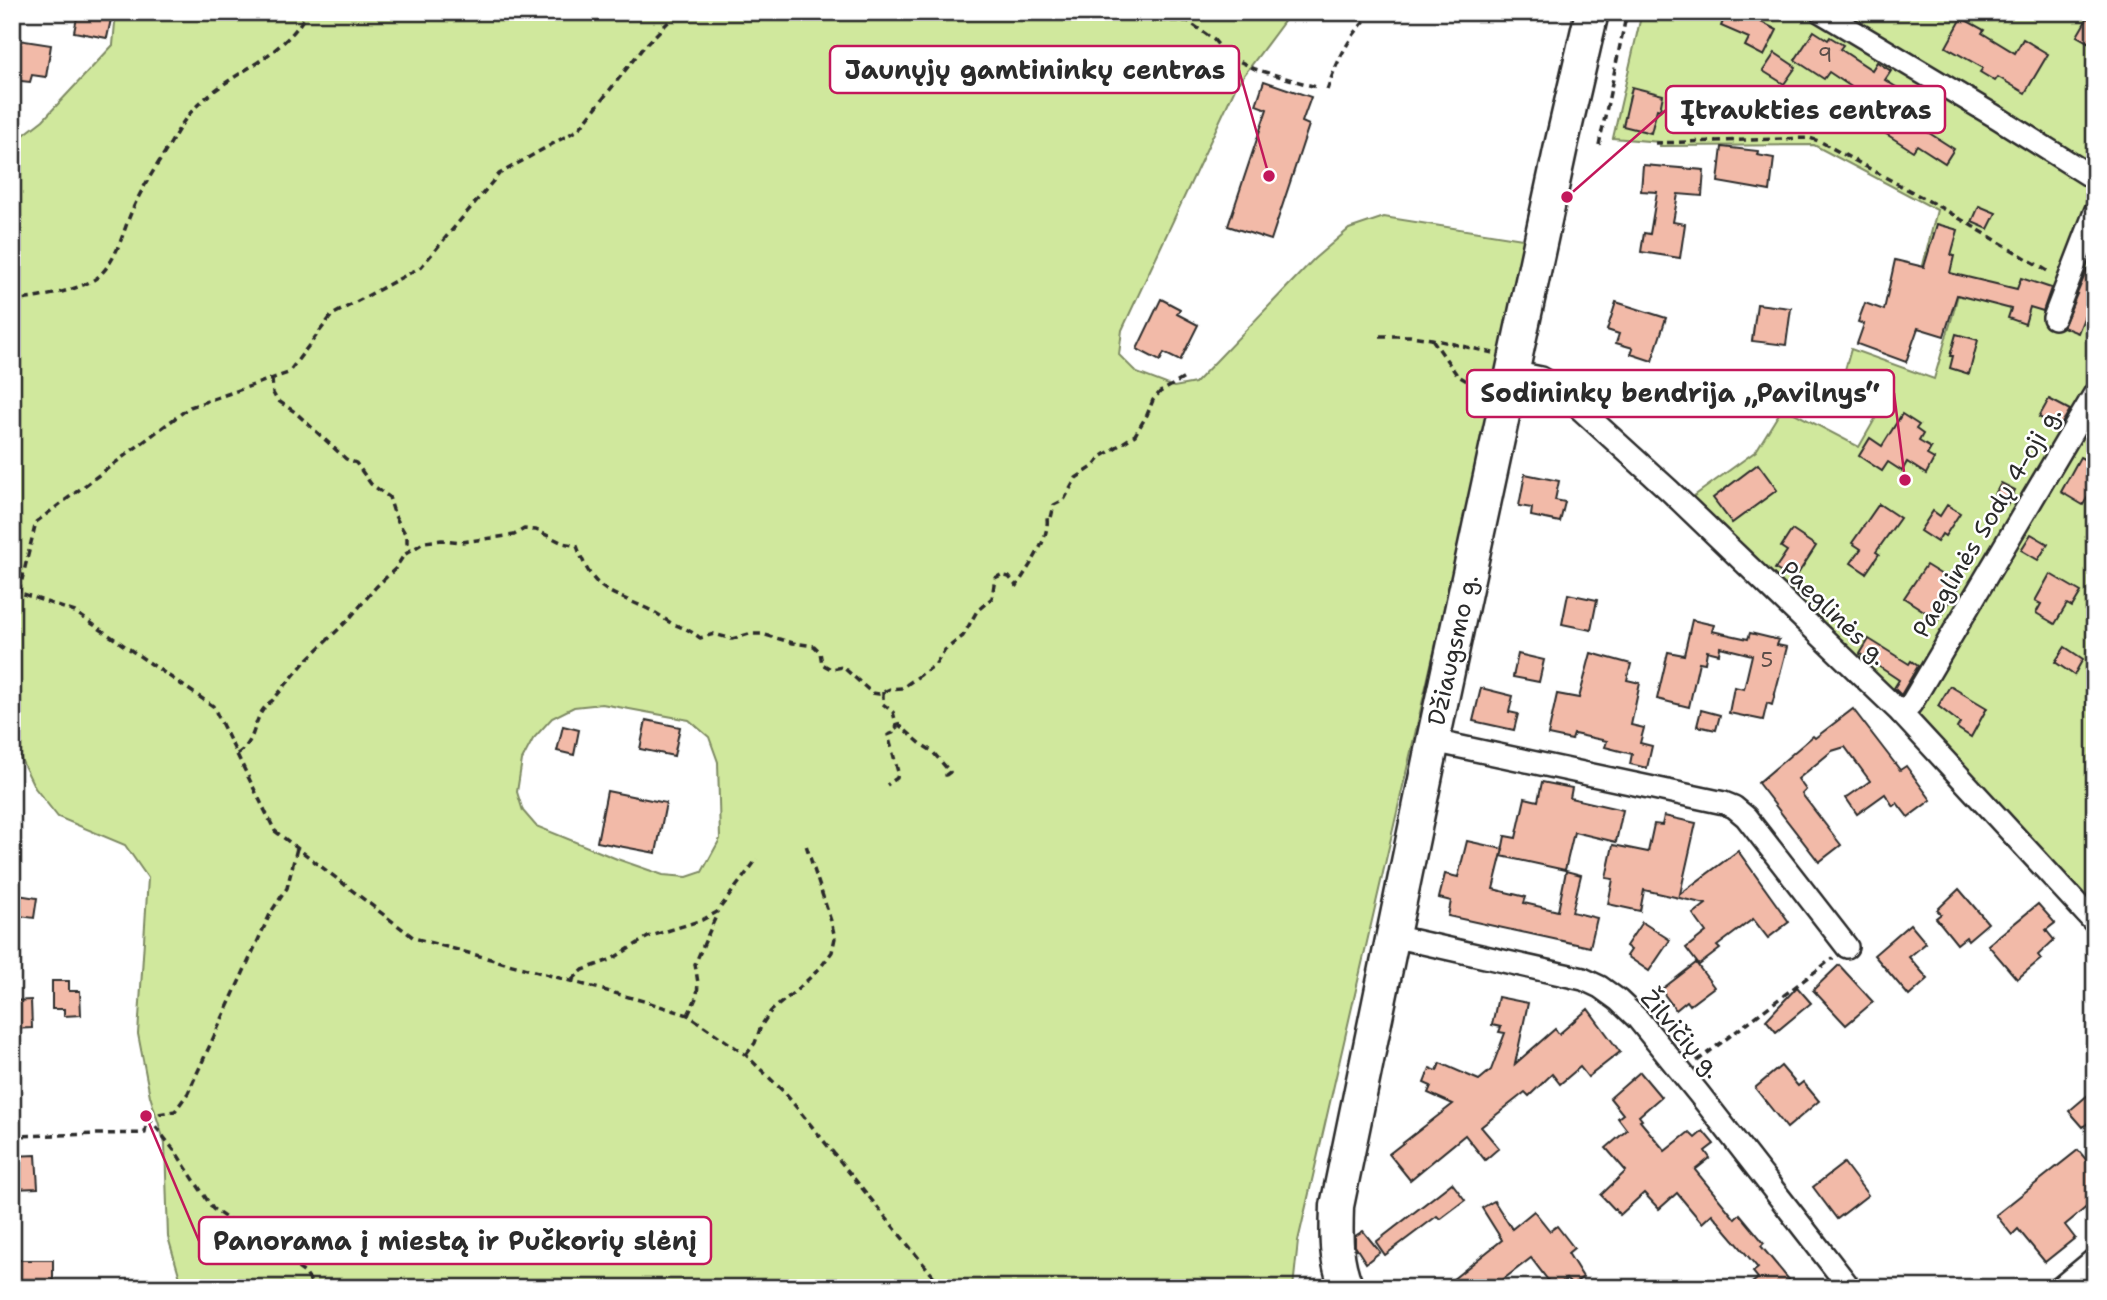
<svg xmlns="http://www.w3.org/2000/svg" width="2107" height="1300" font-family="'Shantell Sans',sans-serif">
  <rect width="100%" height="100%" fill="#fff"/>
  <filter id="ink" filterUnits="userSpaceOnUse"><feTurbulence type="fractalNoise" baseFrequency=".0143" numOctaves="2"/><feDisplacementMap in="SourceGraphic" scale="14" xChannelSelector="R" yChannelSelector="G"/><feConvolveMatrix kernelMatrix="1 2 1 2 8 2 1 2 1" color-interpolation-filters="sRGB"/></filter>
  <g filter="url(#ink)">
    <g fill="#d0e89d" stroke="#7e8a64" stroke-width="2" fill-rule="evenodd">
      <path d="M 116,12 L 1291,12 L 1236,86 L 1122,330 L 1119,355 L 1137,373 L 1174,387 L 1195,383 L 1314,259 L 1349,229 L 1384,217 L 1529,240 L 1298,1241 L 1293,1288 L 183,1288 L 168,1237 L 165,1144 L 150,1096 L 138,1034 L 148,878 L 125,845 L 58,817 L 35,788 L 12,741 L 12,144 L 43,120 L 113,45 ZM 602,704 L 689,720 L 709,737 L 718,762 L 720,839 L 702,872 L 687,877 L 663,875 L 617,859 L 536,826 L 523,811 L 517,792 L 522,760 L 533,739 L 552,718 L 574,707 Z"/>
      <path d="M 1642,12 L 2095,12 L 2095,931 L 1909,730 L 1676,509 L 1756,451 L 1783,407 L 1859,447 L 1879,412 L 1843,377 L 1851,349 L 1934,379 L 1953,314 L 1962,278 L 1922,269 L 1937,210 L 1814,145 L 1660,146 L 1660,142 L 1613,138 Z"/>
    </g>
    <g fill="#f2baa8" stroke="#2b2b2b" stroke-width="2">
      <path d="M 1727,12 L 1756,12 L 1753,18 L 1777,30 L 1764,56 L 1745,46 L 1749,38 L 1721,26 Z"/>
      <path d="M 2091,12 L 2095,12 L 2095,46 L 2077,36 Z"/>
      <path d="M 78,13 L 111,19 L 107,38 L 74,32 Z"/>
      <path d="M 1962,18 L 1984,30 L 1982,33 L 2015,53 L 2023,39 L 2048,54 L 2025,93 L 1998,77 L 1995,81 L 1980,72 L 1983,68 L 1946,47 Z"/>
      <path d="M 1814,31 L 1828,40 L 1830,37 L 1843,45 L 1840,49 L 1872,70 L 1877,62 L 1891,71 L 1885,80 L 1923,104 L 1919,110 L 1934,119 L 1926,131 L 1954,149 L 1945,163 L 1917,145 L 1913,151 L 1883,132 L 1887,126 L 1851,104 L 1859,92 L 1829,72 L 1824,79 L 1795,60 Z"/>
      <path d="M 12,39 L 51,45 L 46,77 L 32,75 L 30,82 L 12,80 Z"/>
      <path d="M 1775,53 L 1796,67 L 1784,84 L 1763,71 Z"/>
      <path d="M 1264,81 L 1311,97 L 1302,122 L 1309,125 L 1271,240 L 1228,226 L 1267,109 L 1256,105 Z"/>
      <path d="M 1632,87 L 1663,95 L 1660,110 L 1657,109 L 1651,133 L 1623,126 Z"/>
      <path d="M 1717,110 L 1732,119 L 1723,134 L 1708,126 Z"/>
      <path d="M 1722,147 L 1758,151 L 1757,155 L 1774,158 L 1770,191 L 1718,182 Z"/>
      <path d="M 1643,165 L 1704,170 L 1702,196 L 1678,194 L 1673,222 L 1685,224 L 1680,258 L 1641,252 L 1644,233 L 1650,234 L 1657,192 L 1641,191 Z"/>
      <path d="M 1979,206 L 1996,213 L 1988,229 L 1972,222 Z"/>
      <path d="M 1937,224 L 1958,230 L 1951,255 L 1954,256 L 1950,273 L 2017,289 L 2021,278 L 2051,288 L 2043,311 L 2030,307 L 2025,324 L 2008,318 L 2011,309 L 1957,295 L 1944,336 L 1918,328 L 1906,362 L 1857,344 L 1864,324 L 1858,322 L 1865,303 L 1884,310 L 1895,260 L 1924,267 Z"/>
      <path d="M 2087,270 L 2095,273 L 2095,290 L 2078,333 L 2063,327 Z"/>
      <path d="M 1161,299 L 1180,309 L 1177,314 L 1198,325 L 1180,361 L 1164,353 L 1160,361 L 1137,349 Z"/>
      <path d="M 1616,302 L 1666,318 L 1652,361 L 1631,354 L 1633,348 L 1616,343 L 1619,334 L 1607,330 Z"/>
      <path d="M 1757,304 L 1791,308 L 1786,345 L 1752,341 Z"/>
      <path d="M 1956,334 L 1978,340 L 1969,374 L 1950,368 L 1953,356 L 1950,356 Z"/>
      <path d="M 2049,399 L 2070,410 L 2059,428 L 2039,417 Z"/>
      <path d="M 1902,414 L 1919,425 L 1916,429 L 1923,434 L 1919,441 L 1931,448 L 1927,455 L 1934,459 L 1926,474 L 1907,462 L 1902,471 L 1888,462 L 1882,471 L 1859,456 L 1870,438 L 1882,446 Z"/>
      <path d="M 2080,457 L 2095,465 L 2095,485 L 2083,505 L 2061,492 Z"/>
      <path d="M 1758,464 L 1777,490 L 1732,523 L 1713,498 Z"/>
      <path d="M 1525,474 L 1559,481 L 1555,500 L 1565,502 L 1560,522 L 1531,516 L 1532,508 L 1519,506 Z"/>
      <path d="M 2001,483 L 2015,490 L 2008,504 L 1994,496 Z"/>
      <path d="M 1879,504 L 1900,518 L 1876,552 L 1879,554 L 1866,573 L 1851,563 L 1861,549 L 1852,543 Z"/>
      <path d="M 1947,505 L 1960,513 L 1945,536 L 1942,534 L 1937,542 L 1920,531 L 1933,511 L 1940,516 Z"/>
      <path d="M 1792,530 L 1816,546 L 1794,580 L 1775,569 L 1787,551 L 1781,547 Z"/>
      <path d="M 2031,534 L 2048,544 L 2038,560 L 2021,550 Z"/>
      <path d="M 1926,565 L 1960,586 L 1938,620 L 1904,598 Z"/>
      <path d="M 2050,574 L 2081,592 L 2072,607 L 2067,604 L 2055,624 L 2036,613 L 2041,604 L 2035,601 Z"/>
      <path d="M 1568,594 L 1597,600 L 1591,630 L 1562,624 Z"/>
      <path d="M 1692,620 L 1714,625 L 1712,631 L 1748,639 L 1750,633 L 1779,640 L 1777,645 L 1787,647 L 1772,705 L 1767,703 L 1763,720 L 1729,713 L 1734,687 L 1744,689 L 1752,655 L 1720,647 L 1719,654 L 1707,651 L 1705,663 L 1699,662 L 1689,707 L 1657,699 L 1668,652 L 1684,655 Z"/>
      <path d="M 1869,639 L 1909,664 L 1911,661 L 1918,666 L 1901,695 L 1894,688 L 1899,680 L 1860,654 Z"/>
      <path d="M 2065,647 L 2083,659 L 2074,675 L 2055,662 Z"/>
      <path d="M 1591,653 L 1631,664 L 1627,680 L 1640,683 L 1631,725 L 1644,728 L 1640,743 L 1652,746 L 1647,768 L 1630,764 L 1632,754 L 1605,747 L 1607,741 L 1574,734 L 1572,740 L 1548,735 L 1557,694 L 1579,698 Z"/>
      <path d="M 1518,654 L 1544,660 L 1539,682 L 1513,677 Z"/>
      <path d="M 1950,686 L 1987,708 L 1971,737 L 1957,728 L 1960,723 L 1938,706 Z"/>
      <path d="M 1481,688 L 1513,696 L 1509,712 L 1518,714 L 1514,730 L 1473,721 Z"/>
      <path d="M 1853,709 L 1900,770 L 1906,766 L 1931,800 L 1908,817 L 1897,803 L 1893,806 L 1885,794 L 1857,814 L 1846,798 L 1870,781 L 1845,747 L 1832,751 L 1798,779 L 1806,790 L 1802,794 L 1841,845 L 1819,862 L 1758,783 L 1813,736 L 1815,738 Z"/>
      <path d="M 1701,710 L 1720,715 L 1716,730 L 1697,726 Z"/>
      <path d="M 646,720 L 680,727 L 674,756 L 640,749 Z"/>
      <path d="M 563,726 L 579,730 L 574,755 L 557,751 Z"/>
      <path d="M 1542,782 L 1572,788 L 1570,798 L 1623,810 L 1616,842 L 1574,832 L 1565,870 L 1501,856 L 1505,836 L 1516,838 L 1525,798 L 1538,801 Z"/>
      <path d="M 607,791 L 666,803 L 656,853 L 597,842 Z"/>
      <path d="M 1664,816 L 1696,823 L 1680,894 L 1738,851 L 1789,922 L 1768,938 L 1753,919 L 1717,946 L 1720,949 L 1699,965 L 1686,948 L 1706,932 L 1693,914 L 1706,904 L 1644,890 L 1640,911 L 1608,904 L 1613,879 L 1606,878 L 1613,845 L 1648,852 L 1654,824 L 1662,825 Z"/>
      <path d="M 1467,841 L 1503,849 L 1493,889 L 1526,897 L 1524,903 L 1558,911 L 1566,871 L 1581,875 L 1572,912 L 1597,918 L 1590,947 L 1448,916 L 1451,901 L 1439,898 L 1445,874 L 1458,877 Z"/>
      <path d="M 1959,889 L 1988,923 L 1968,940 L 1966,937 L 1957,944 L 1936,918 L 1941,914 L 1937,910 Z"/>
      <path d="M 12,894 L 37,898 L 34,918 L 12,915 Z"/>
      <path d="M 2038,904 L 2055,923 L 2046,930 L 2054,940 L 2038,955 L 2041,959 L 2017,979 L 1988,945 Z"/>
      <path d="M 1642,922 L 1670,940 L 1649,971 L 1627,956 L 1631,950 L 1626,946 Z"/>
      <path d="M 1910,924 L 1926,943 L 1909,957 L 1928,979 L 1909,996 L 1874,955 Z"/>
      <path d="M 1696,963 L 1714,987 L 1690,1005 L 1687,1001 L 1676,1010 L 1661,990 Z"/>
      <path d="M 1839,965 L 1873,1002 L 1846,1025 L 1813,990 Z"/>
      <path d="M 52,981 L 69,981 L 69,991 L 80,991 L 81,1015 L 64,1016 L 64,1009 L 52,1009 Z"/>
      <path d="M 1797,987 L 1811,1003 L 1776,1032 L 1766,1020 Z"/>
      <path d="M 1498,997 L 1528,1003 L 1515,1064 L 1555,1029 L 1559,1034 L 1588,1009 L 1620,1052 L 1588,1077 L 1580,1067 L 1560,1084 L 1552,1074 L 1529,1096 L 1525,1092 L 1481,1127 L 1499,1148 L 1485,1160 L 1465,1135 L 1410,1180 L 1389,1154 L 1453,1104 L 1428,1093 L 1431,1086 L 1424,1083 L 1430,1068 L 1437,1071 L 1440,1063 L 1479,1080 L 1491,1070 L 1505,1033 L 1499,1032 L 1501,1027 L 1492,1025 Z"/>
      <path d="M 31,1000 L 32,1028 L 12,1029 L 12,1001 Z"/>
      <path d="M 1781,1066 L 1798,1086 L 1803,1082 L 1819,1101 L 1787,1128 L 1755,1088 Z"/>
      <path d="M 1640,1072 L 1661,1097 L 1639,1116 L 1642,1120 L 1640,1121 L 1665,1151 L 1689,1132 L 1695,1138 L 1703,1131 L 1714,1144 L 1705,1151 L 1710,1158 L 1695,1170 L 1735,1219 L 1740,1214 L 1764,1243 L 1761,1246 L 1796,1288 L 1746,1288 L 1758,1278 L 1753,1272 L 1758,1268 L 1712,1214 L 1702,1223 L 1677,1193 L 1659,1209 L 1644,1193 L 1620,1215 L 1601,1195 L 1626,1171 L 1606,1148 L 1627,1130 L 1618,1118 L 1623,1114 L 1610,1098 Z"/>
      <path d="M 2088,1095 L 2095,1103 L 2095,1117 L 2083,1127 L 2069,1111 Z"/>
      <path d="M 2078,1150 L 2095,1170 L 2095,1200 L 2065,1225 L 2075,1238 L 2045,1262 L 2018,1229 L 2012,1235 L 1996,1215 Z"/>
      <path d="M 36,1155 L 38,1188 L 12,1189 L 12,1156 Z"/>
      <path d="M 1844,1163 L 1868,1195 L 1837,1219 L 1813,1187 Z"/>
      <path d="M 1452,1183 L 1465,1200 L 1440,1219 L 1437,1216 L 1385,1255 L 1376,1242 Z"/>
      <path d="M 1494,1201 L 1512,1229 L 1534,1211 L 1550,1231 L 1557,1226 L 1574,1248 L 1568,1253 L 1583,1277 L 1572,1285 L 1566,1279 L 1554,1288 L 1531,1258 L 1492,1288 L 1442,1288 L 1502,1240 L 1482,1208 Z"/>
      <path d="M 1363,1231 L 1380,1252 L 1366,1263 L 1355,1246 L 1355,1236 Z"/>
      <path d="M 13,1260 L 53,1260 L 53,1281 L 44,1281 L 44,1288 L 13,1288 Z"/>
    </g>
    <g fill="none" stroke-linecap="round" stroke-linejoin="round">
      <g stroke="#2b2b2b" stroke-width="26">
        <g id="street">
          <path d="M 1821,12 L 1998,118 L 2095,179"/>
          <path d="M 2054,318 L 2095,212"/>
          <path d="M 1512,372 L 1541,378 L 1556,387 L 1670,491 L 1901,713 L 2095,923"/>
          <path d="M 1901,713 L 1911,704 L 2095,393"/>
          <path d="M 1433,741 L 1724,803 L 1734,807 L 1746,817 L 1847,947"/>
          <path d="M 1392,936 L 1583,979 L 1600,987 L 1618,1000 L 1638,1019 L 1699,1094 L 1850,1288"/>
          <path d="M 2060,1288 L 2095,1259"/>
        </g>
      </g>
      <g stroke="#2b2b2b" stroke-width="37">
        <path id="secondary" d="M 1347,1288 C 1335,1261 1336,1235 1337,1206 L 1433,741 L 1561,146 L 1592,12"/>
      </g>
      <g stroke="#2b2b2b" stroke-width="3.5" stroke-dasharray="7 5" stroke-linecap="butt">
        <path d="M 1125,12 L 1139,20 L 1188,21 L 1214,40 L 1227,55 L 1255,69 L 1316,87"/>
        <path d="M 1327,90 C 1337,61 1350,33 1374,12"/>
        <path d="M 1655,143 L 1810,138 L 1821,142 L 1947,211 L 2051,273"/>
        <path d="M 1599,145 L 1627,12"/>
        <path d="M 12,301 C 34,299 83,290 99,276 C 120,256 123,228 135,204 C 144,185 156,167 167,149 C 174,138 179,127 187,117 C 219,75 283,61 307,12"/>
        <path d="M 1380,336 L 1410,336 L 1432,339 L 1493,353"/>
        <path d="M 1432,339 L 1457,375 L 1483,391"/>
        <path d="M 272,379 L 273,393 L 277,400 L 295,412 L 346,459 L 356,463 L 371,484 L 389,497 L 395,516 L 407,537 L 407,543 L 410,550"/>
        <path d="M 12,557 L 18,589"/>
        <path d="M 12,590 L 75,612 L 213,706 L 275,831 L 414,938 L 647,1002 L 688,1015 L 746,1055 L 784,1092 L 943,1288"/>
        <path d="M 19,592 L 36,522 L 190,407 L 288,373 L 332,315 L 421,267 L 499,174 L 579,129 L 642,49 L 678,12"/>
        <path d="M 883,692 L 883,704 L 893,712 L 897,727 L 893,730 L 893,733 L 888,735 L 898,772 L 897,778 L 887,785"/>
        <path d="M 897,723 L 921,744 L 932,751 L 950,772 L 946,775 L 948,781"/>
        <path d="M 237,754 C 260,740 249,717 273,700 L 304,663 L 350,618 L 376,587 L 395,569 L 404,555 L 425,542 L 442,540 L 462,542 L 514,535 L 524,529 L 536,530 L 563,543 L 577,546 C 595,596 610,590 652,611 C 659,614 664,619 671,623 C 683,628 689,629 700,638 L 714,634 L 732,639 L 749,634 L 762,634 L 793,643 L 814,646 L 820,652 L 822,664 L 831,669 L 843,667 L 872,693 L 879,694 L 890,689 L 902,688 L 935,665 L 945,650 L 963,636 L 977,611 L 992,598 L 995,578 L 1001,575 L 1009,577 L 1017,586 C 1027,568 1050,540 1047,518 L 1051,518 L 1054,505 L 1064,500 L 1076,478 L 1094,466 L 1101,457 L 1135,435 L 1147,415 L 1153,400 L 1160,392 L 1186,377"/>
        <path d="M 572,980 L 583,970 L 612,959 L 648,937 L 702,920 L 717,912 L 757,859"/>
        <path d="M 688,1015 L 697,996 L 698,983 L 695,964 L 717,914"/>
        <path d="M 746,1055 L 755,1043 L 761,1026 L 771,1011 L 797,990 L 820,968 L 832,952 L 835,938 L 831,921 L 806,845"/>
        <path d="M 1697,1061 L 1833,958"/>
        <path d="M 147,1116 L 175,1111 L 188,1093 L 271,912 L 287,888 L 297,848"/>
        <path d="M 148,1117 L 177,1154 L 213,1209 L 305,1273 L 315,1288"/>
        <path d="M 12,1136 L 145,1133 L 147,1116"/>
      </g>
      <use href="#street" stroke="#fff" stroke-width="21"/>
      <use href="#secondary" stroke="#fff" stroke-width="32"/>
    </g>
  </g>
  <g text-anchor="middle" dominant-baseline="central" stroke-width="5" stroke-linejoin="round" paint-order="stroke">
    <g font-size="21" fill="#5d4f4a">
      <text x="1825" y="55">9</text>
      <text x="1767" y="660">5</text>
    </g>
    <g font-size="24" fill="#2b2b2b" stroke="#fff">
      <text transform="translate(1987 522) rotate(-59)">Paeglinės Sodų 4-oji g.</text>
      <text transform="translate(1834 613) rotate(44)">Paeglinės g.</text>
      <text transform="translate(1453 650) rotate(-77)">Džiaugsmo g.</text>
      <text transform="translate(1681 1034) rotate(49)">Žilvičių g.</text>
    </g>
  </g>
  <path fill="none" stroke="#c2185b" stroke-width="2.5" d="M1269 176L1239 70M1567 197L1666 110M1905 480L1894 393M146 1116L199 1241"/>
  <g fill="#c2185b" stroke="#fff" stroke-width="2.5">
    <circle cx="1269" cy="176" r="7"/>
    <circle cx="1567" cy="197" r="7"/>
    <circle cx="1905" cy="480" r="7"/>
    <circle cx="146" cy="1116" r="7"/>
  </g>
  <g fill="#fff" stroke="#c2185b" stroke-width="2.5">
    <rect x="830" y="46" width="409" height="47" rx="7"/>
    <rect x="1666" y="86" width="279" height="47" rx="7"/>
    <rect x="1467" y="370" width="427" height="47" rx="7"/>
    <rect x="199" y="1217" width="512" height="47" rx="7"/>
  </g>
  <g font-size="26" text-anchor="middle" font-weight="bold" fill="#2b2b2b">
    <text x="1035" y="79">Jaunųjų gamtininkų centras</text>
    <text x="1806" y="119">Įtraukties centras</text>
    <text x="1680" y="402">Sodininkų bendrija „Pavilnys“</text>
    <text x="455" y="1250">Panorama į miestą ir Pučkorių slėnį</text>
  </g>
  <rect width="2107" height="1300" fill="none" stroke="#fff" stroke-width="42"/>
  <rect x="21" y="21" width="2065" height="1258" fill="none" stroke="#2b2b2b" stroke-width="2.5" filter="url(#ink)"/>
</svg>
